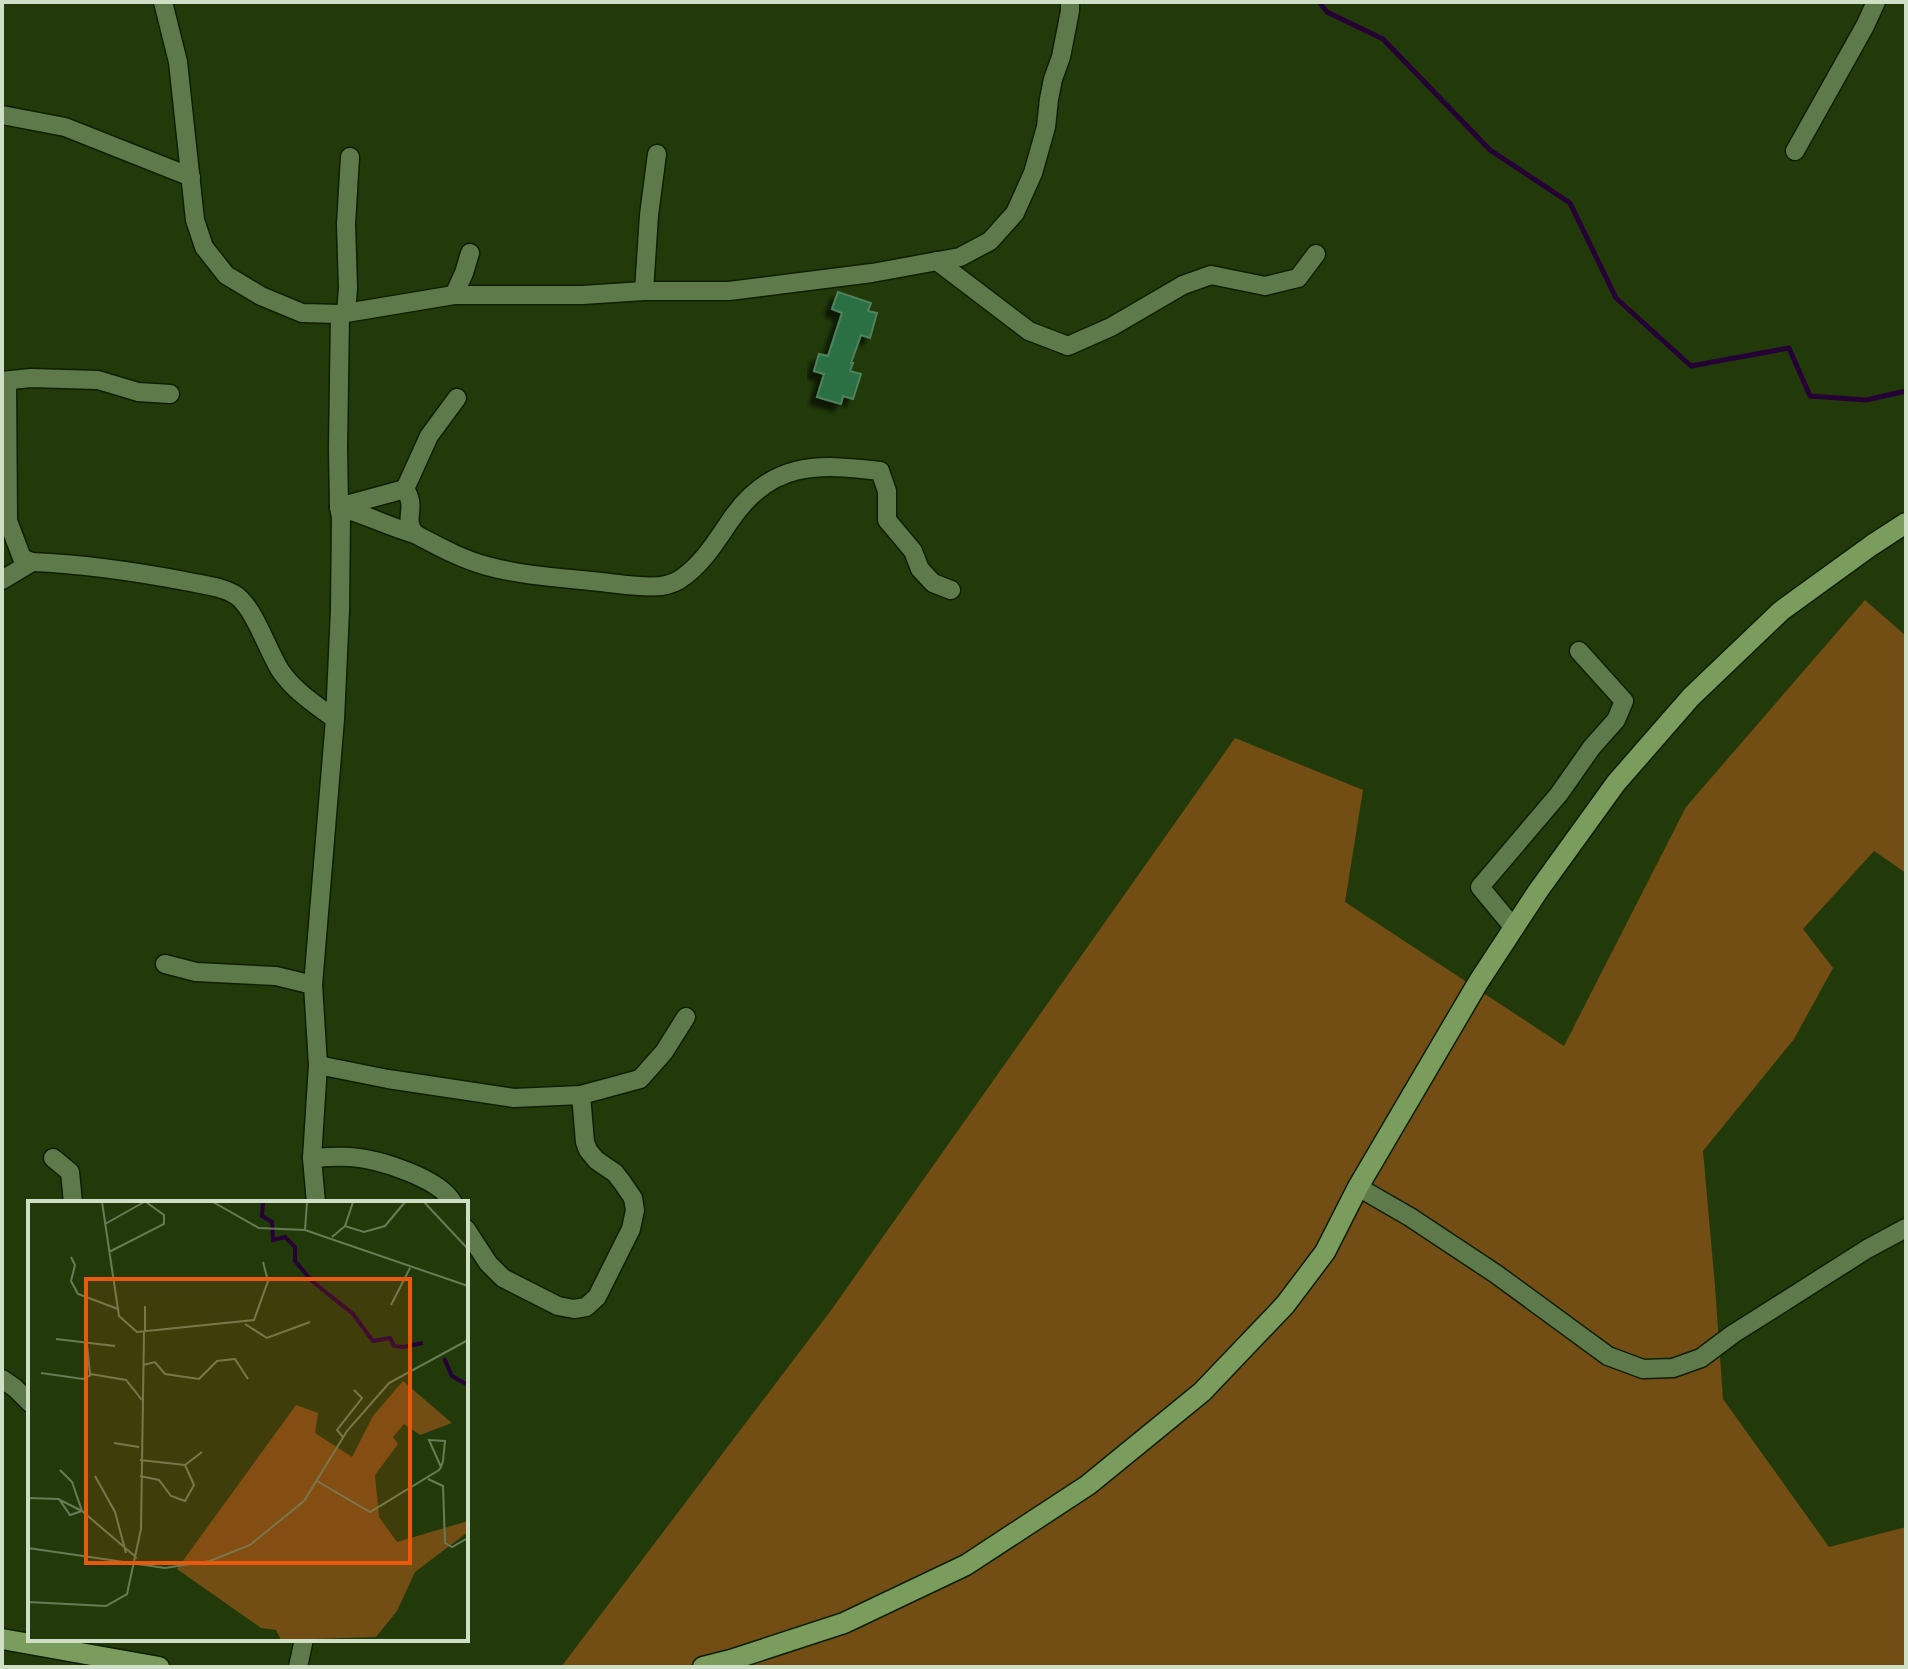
<svg xmlns="http://www.w3.org/2000/svg" width="1908" height="1669" font-family="Signika,sans-serif">
  <defs>
    <filter id="shadow"><feDropShadow dx="-7" dy="7" stdDeviation="2" flood-color="#0009"/></filter>
  </defs>
  <rect width="100%" height="100%" fill="#223a0a"/>
  <path fill="#724d14" d="M 1865,600 L 1906,636 L 1906,873 L 1874,851 L 1803,929 L 1833,968 L 1794,1039 L 1703,1151 L 1715,1286 L 1723,1399 L 1829,1547 L 1906,1527 L 1906,1667 L 561,1667 L 832,1309 L 1235,738 L 1363,790 L 1345,902 L 1564,1046 L 1686,807 Z"/>
  <g fill="none" stroke-linecap="round" stroke-linejoin="round">
    <path stroke="#260136" stroke-width="5" d="M 1319,2 L 1327,12 L 1383,39 L 1490,150 L 1570,203 L 1616,298 L 1691,366 L 1789,348 L 1810,396 L 1866,400 L 1906,391"/>
  </g>
  <path fill="#2a7043" stroke="#4f815e" stroke-width="2" filter="url(#shadow)" d="M 838,292 L 871,303 L 868,311 L 877,313 L 870,338 L 861,335 L 851,363 L 853,363 L 850,371 L 861,374 L 853,399 L 843,396 L 841,404 L 817,397 L 824,374 L 814,371 L 819,354 L 828,356 L 842,313 L 832,309 Z"/>
  <g fill="none" stroke-linecap="round" stroke-linejoin="round">
    <g stroke="#0e1f00" stroke-width="21">
      <g id="minor">
        <path d="M 163,2 L 178,62 L 195,220 L 204,247 L 226,275 L 261,296 L 302,313 L 340,314 L 454,295 L 582,295 L 644,291 L 729,291 L 872,273 L 960,257 L 990,241 L 1015,213 L 1033,173 L 1046,127 L 1049,99 L 1053,79 L 1061,57 L 1070,11 L 1070,2"/>
        <path d="M 2,115 L 65,127 L 191,177"/>
        <path d="M 1795,151 L 1865,26 L 1876,2"/>
        <path d="M 937,261 L 1029,331 L 1068,346 L 1111,327 L 1183,285 L 1211,275 L 1265,286 L 1298,278 L 1316,254"/>
        <path d="M 644,291 L 649,215 L 657,154"/>
        <path d="M 454,295 L 464,273 L 470,253"/>
        <path d="M 346,313 L 348,288 L 346,224 L 350,157"/>
        <path d="M 2,381 L 31,378 L 98,380 L 138,392 L 170,394"/>
        <path d="M 7,381 L 8,521 L 22,558 L 32,562 C 85,564 138,572 190,582 C 205,585 224,587 237,596 C 255,610 267,649 280,670 C 294,691 315,704 335,719"/>
        <path d="M 405,489 L 429,436 L 457,398"/>
        <path d="M 339,507 L 405,489 C 418,509 402,518 415,534 C 438,546 461,559 487,566 C 523,576 564,578 601,582 C 621,584 642,588 661,586 C 667,585 674,583 679,580 C 701,566 716,542 730,521 C 770,462 815,463 880,471 L 887,491 L 887,520 L 913,551 L 920,569 L 933,583 L 951,590"/>
        <path d="M 339,507 C 365,514 389,527 415,534"/>
        <path d="M 2,580 L 32,562"/>
        <path d="M 1514,928 L 1480,887 L 1559,794 L 1592,747 L 1616,720 L 1624,701 L 1579,651"/>
        <path d="M 165,964 L 196,972 L 276,976 L 313,985"/>
        <path d="M 318,1065 L 388,1079 L 514,1098 L 581,1095 L 640,1079 L 664,1052 L 686,1017"/>
        <path d="M 53,1158 L 70,1172 L 73,1203"/>
        <path d="M 312,1158 C 325,1157 338,1156 351,1157 C 378,1159 440,1178 453,1203"/>
        <path d="M 1358,1187 L 1410,1217 L 1496,1274 L 1608,1356 L 1643,1369 L 1673,1368 L 1701,1358 L 1733,1334 L 1801,1291 L 1867,1249 L 1906,1228"/>
        <path d="M 316,1203 L 312,1158 L 318,1065 L 313,985 L 335,719 L 340,610 L 341,517 L 339,507 L 338,448 L 340,314"/>
        <path d="M 466,1229 L 488,1263 L 503,1278 L 558,1306 L 574,1309 L 586,1307 L 597,1297 L 631,1229 L 635,1210 L 633,1198 L 622,1182 L 615,1173 L 596,1160 L 588,1150 L 585,1142 L 581,1095"/>
        <path d="M 2,1379 L 15,1388 L 30,1403"/>
        <path d="M 298,1667 L 304,1639"/>
      </g>
    </g>
    <g stroke="#0e1f00" stroke-width="23">
      <g id="major">
        <path d="M 2,1639 L 159,1667"/>
        <path d="M 703,1667 L 731,1660 L 844,1623 L 966,1565 L 1088,1485 L 1202,1392 L 1285,1305 L 1325,1252 L 1358,1187 L 1479,981 L 1538,891 L 1616,783 L 1691,697 L 1781,611 L 1872,545 L 1906,523"/>
      </g>
    </g>
    <use href="#minor" stroke="#5f7a4a" stroke-width="18"/>
    <use href="#major" stroke="#7a9d5e" stroke-width="20"/>
  </g>
  <g transform="translate(28 1201)">
    <rect width="440" height="440" fill="#223a0a"/>
    <path d="M 375,180 L 424,222 L 392,234 L 376,223 L 365,236 L 370,243 L 347,274 L 351,316 L 369,341 L 440,320 L 440,331 L 387,371 L 369,410 L 348,436 L 253,439 L 248,429 L 233,427 L 149,368 L 268,204 L 290,212 L 287,232 L 324,256 L 345,215 Z" fill="#724d14"/>
    <path fill="none" stroke="#260136" stroke-width="4" d="M 235,1 L 234,15 L 244,21 L 245,39 L 257,36 L 267,46 L 267,60 L 284,80 L 325,113 L 345,140 L 362,137 L 366,145 L 375,146 L 395,142M 416,157 L 424,175 L 440,184"/>
    <path fill="none" stroke="#677c55" stroke-width="2" d="M 74,1 L 91,115 L 109,131 L 226,119 L 240,80 L 235,61M 185,1 L 231,27 L 277,29 L 440,85M 396,1 L 440,48M 77,23 L 116,1M 317,25 L 325,1M 277,29 L 279,1M 304,36 L 317,25 L 336,31 L 357,25 L 377,1M 81,51 L 136,23 L 136,14 L 118,1M 43,56 L 47,64 L 43,80 L 50,93 L 90,108M 363,104 L 382,67M 217,123 L 239,137 L 282,121M 117,131 L 117,105M 28,138 L 87,145M 59,143 L 62,173 L 98,179 L 114,199M 115,164 L 127,161 L 137,173 L 171,178 L 189,160 L 207,158 L 220,178M 13,172 L 55,178 L 63,174M 315,236 L 309,229 L 334,197 L 326,189M 86,242 L 111,246M 112,259 L 157,264 L 174,251M 32,269 L 44,281 L 54,310M 67,275 L 87,311 L 98,352M 112,275 L 131,279 L 143,295 L 157,300 L 166,284 L 157,264M 400,278 L 415,285 L 417,342 L 424,346 L 440,337M 289,280 L 342,311 L 411,269 L 413,266 L 415,260 L 417,240 L 401,239 L 413,266M 0,297 L 31,298 L 42,314 L 54,310 L 109,357M 32,299 L 54,310M 0,347 L 137,367 L 182,360 L 222,344 L 276,300 L 319,230 L 361,182 L 440,139M 0,401 L 78,405 L 99,393 L 113,328 L 116,131"/>
    <path fill="#e8590c" fill-opacity="0.15" stroke="#e8590c" stroke-width="4" d="M 58,78 L 382,78 L 382,362 L 58,362 Z"/>
    <rect width="440" height="440" fill="none" stroke="#cfdfc5" stroke-width="4"/>
  </g>
  <rect width="1908" height="1669" fill="none" stroke="#cfdfc5" stroke-width="8"/>
</svg>
